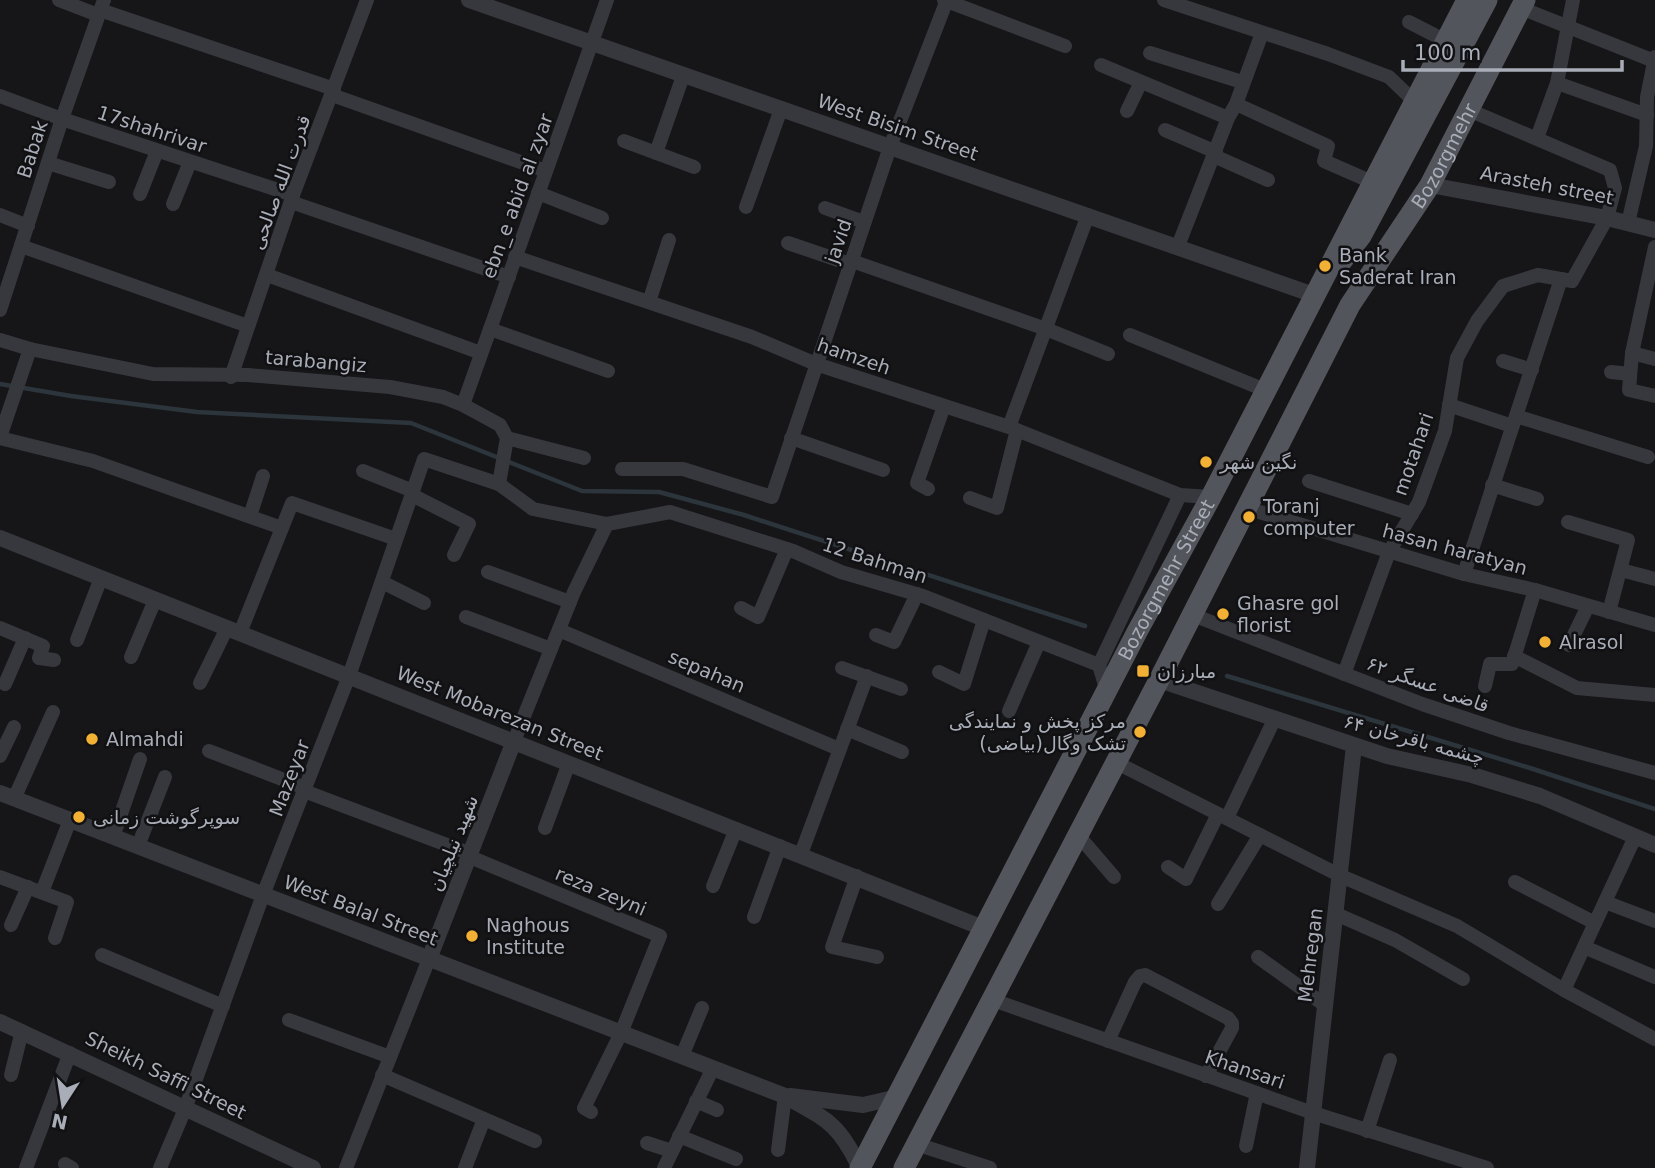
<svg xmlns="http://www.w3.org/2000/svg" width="1655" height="1168" font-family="'DejaVu Sans',Cairo,sans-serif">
  <rect width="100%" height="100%" fill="#161618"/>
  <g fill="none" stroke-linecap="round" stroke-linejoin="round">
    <g stroke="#2c353c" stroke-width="4.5">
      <path d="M 0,384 L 71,396 L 197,412 L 411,423 L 582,491 L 659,492 L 744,515 L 1085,626"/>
      <path d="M 1227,676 L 1530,768 L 1655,809"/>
    </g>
    <g stroke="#37383d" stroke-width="14">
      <path d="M 59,0 L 98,15"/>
      <path d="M 944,0 L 1065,46"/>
      <path d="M 1164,0 L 1328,54 L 1389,77 L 1415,102"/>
      <path d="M 1521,8 L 1654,61"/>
      <path d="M 100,10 L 334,89"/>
      <path d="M 1409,22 L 1446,41"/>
      <path d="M 1150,53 L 1242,82"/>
      <path d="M 1101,65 L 1228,118"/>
      <path d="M 1557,83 L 1647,115"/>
      <path d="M 332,95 L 546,171"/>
      <path d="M 0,96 L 62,119 L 293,195"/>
      <path d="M 1236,104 L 1328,146 L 1324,161 L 1372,182"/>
      <path d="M 1127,111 L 1141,82"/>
      <path d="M 1165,130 L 1216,152"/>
      <path d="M 1537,138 L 1557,83 L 1573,0"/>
      <path d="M 624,141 L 694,167"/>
      <path d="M 656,153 L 683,76"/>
      <path d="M 1214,156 L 1268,180"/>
      <path d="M 48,163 L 109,182"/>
      <path d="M 538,193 L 602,218"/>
      <path d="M 140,194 L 157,151"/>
      <path d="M 291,202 L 509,277"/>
      <path d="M 173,204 L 190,162"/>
      <path d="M 746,207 L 781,109"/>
      <path d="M 825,208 L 864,222"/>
      <path d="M 0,215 L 28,226"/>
      <path d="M 1628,223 L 1646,146 L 1647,97 L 1655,57"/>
      <path d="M 788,243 L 850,264"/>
      <path d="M 21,246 L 248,326"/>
      <path d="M 1178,246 L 1228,118 L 1236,104 L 1262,33"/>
      <path d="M 1655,247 L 1632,353 L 1629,390 L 1655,396"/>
      <path d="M 515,257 L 752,337 L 816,364 L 1009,427 L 1180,495 L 1211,497"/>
      <path d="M 852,261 L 1046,329 L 1108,354"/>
      <path d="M 267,275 L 481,353"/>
      <path d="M 649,302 L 669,240"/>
      <path d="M 0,310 L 62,119 L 104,0"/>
      <path d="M 490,329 L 608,371"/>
      <path d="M 1130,335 L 1265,390"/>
      <path d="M 0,340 L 30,349 L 153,374 L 248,375 L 390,387 L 443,397 L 463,405 L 500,425 L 507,438 L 584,458"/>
      <path d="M 1632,353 L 1655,359"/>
      <path d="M 1503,361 L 1532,370"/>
      <path d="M 1611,372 L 1630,374"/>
      <path d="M 231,377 L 293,195 L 367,0"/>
      <path d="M 463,405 L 607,0"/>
      <path d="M 1449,405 L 1512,426"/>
      <path d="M 1516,416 L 1648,457"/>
      <path d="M 1009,427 L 1088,215"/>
      <path d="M 0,437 L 30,349"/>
      <path d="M 0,438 L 93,461 L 282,528"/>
      <path d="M 791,438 L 883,470"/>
      <path d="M 622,469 L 683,469 L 772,497 L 890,147 L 947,0"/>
      <path d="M 363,471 L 413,491"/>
      <path d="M 1309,481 L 1412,514"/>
      <path d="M 499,484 L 507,438"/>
      <path d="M 1492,485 L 1537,499"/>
      <path d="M 928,489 L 917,483 L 944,406"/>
      <path d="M 412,495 L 469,524 L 454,555"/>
      <path d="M 970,498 L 997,508 L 1017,430"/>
      <path d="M 1246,508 L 1464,574 L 1535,590 L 1655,625"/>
      <path d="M 250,516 L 263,476"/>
      <path d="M 1568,522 L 1628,540 L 1609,612"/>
      <path d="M 1621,570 L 1655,579"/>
      <path d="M 488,572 L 570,602"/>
      <path d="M 1464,574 L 1561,279"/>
      <path d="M 382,582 L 424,603"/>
      <path d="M 741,608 L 758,617 L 787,549"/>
      <path d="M 1193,615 L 1422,704 L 1509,733 L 1655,773"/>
      <path d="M 466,617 L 551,649"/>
      <path d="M 0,628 L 43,646 L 39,658 L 54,660"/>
      <path d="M 559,630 L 839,749"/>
      <path d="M 240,633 L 292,503 L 396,539"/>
      <path d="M 876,635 L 894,642 L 917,594"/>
      <path d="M 77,640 L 101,578"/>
      <path d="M 1569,645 L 1588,606"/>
      <path d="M 1514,656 L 1577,688 L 1655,695"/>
      <path d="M 131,657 L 155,600"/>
      <path d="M 1099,665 L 1180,495"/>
      <path d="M 842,668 L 901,689"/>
      <path d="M 939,672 L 964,684 L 984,620"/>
      <path d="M 1344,674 L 1389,552 L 1419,502 L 1445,431 L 1457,358 L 1477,321 L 1503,286 L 1538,275 L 1572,281 L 1607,218 L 1615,188 L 1610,170 L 1469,110"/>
      <path d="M 200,683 L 227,628"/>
      <path d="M 5,684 L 25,638"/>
      <path d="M 1485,686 L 1490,664 L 1512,664 L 1535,590"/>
      <path d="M 1009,711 L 1039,642"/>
      <path d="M 847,729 L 902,752"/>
      <path d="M 514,741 L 574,592 L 607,524"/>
      <path d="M 209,751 L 305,788"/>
      <path d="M 0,756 L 14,727"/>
      <path d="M 1115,762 L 1341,876 L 1457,926 L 1564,990 L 1655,1039"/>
      <path d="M 304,791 L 471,854"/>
      <path d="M 14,799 L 53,712"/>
      <path d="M 1227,818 L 1274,720"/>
      <path d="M 545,828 L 569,763"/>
      <path d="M 1078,835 L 1114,877"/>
      <path d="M 113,837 L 140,759"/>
      <path d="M 138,846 L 165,777"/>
      <path d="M 801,854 L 867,676"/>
      <path d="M 470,857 L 660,936 L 621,1033 L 584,1108 L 591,1112"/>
      <path d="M 1168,867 L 1186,879 L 1218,814"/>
      <path d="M 857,876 L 832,947 L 877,957"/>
      <path d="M 0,877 L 67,902 L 55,938"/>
      <path d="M 1515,882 L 1595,923"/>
      <path d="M 713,886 L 736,829"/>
      <path d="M 42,892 L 70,820"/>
      <path d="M 1605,902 L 1655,921"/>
      <path d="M 1218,904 L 1260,835"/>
      <path d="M 1336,914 L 1395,940 L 1463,979"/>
      <path d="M 754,917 L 780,846"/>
      <path d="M 11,925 L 28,887"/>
      <path d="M 1584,947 L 1655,977"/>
      <path d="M 102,955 L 223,1006"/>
      <path d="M 1258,957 L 1326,1006"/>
      <path d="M 1564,990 L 1635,837"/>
      <path d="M 993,1000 L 1313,1113 L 1487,1168"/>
      <path d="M 289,1020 L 390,1057"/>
      <path d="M 1108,1041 L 1135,982 L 1140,976 L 1145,975 L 1228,1018 L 1232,1023 L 1232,1028 L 1206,1076"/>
      <path d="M 682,1056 L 702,1008"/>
      <path d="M 11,1075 L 22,1031"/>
      <path d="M 382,1075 L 535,1141"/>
      <path d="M 696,1101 L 717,1110"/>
      <path d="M 1367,1131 L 1390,1060"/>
      <path d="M 679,1136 L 736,1159"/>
      <path d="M 647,1143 L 672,1151"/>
      <path d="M 916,1144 L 990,1168"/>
      <path d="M 1246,1146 L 1257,1093"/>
      <path d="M 778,1150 L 785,1096"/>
      <path d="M 65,1164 L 72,1168"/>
      <path d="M 26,1168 L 70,1053"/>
      <path d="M 160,1168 L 185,1109 L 263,895 L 349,676 L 424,459 L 499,484 L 533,509 L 607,524 L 670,512 L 793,551 L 841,572 L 923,596 L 1099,665 L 1107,692"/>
      <path d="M 346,1168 L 429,959"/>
      <path d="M 465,1168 L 484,1119"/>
      <path d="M 664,1168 L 713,1068"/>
    </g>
    <g stroke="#37383d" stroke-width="16">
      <path d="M 469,0 L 1314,295"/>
      <path d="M 1430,185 L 1607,218 L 1655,230"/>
      <path d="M 0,538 L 983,928"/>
      <path d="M 1159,680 L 1387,756 L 1472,775 L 1540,796 L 1655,845"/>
      <path d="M 0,793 L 785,1096 C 827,1120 838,1122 860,1168"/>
      <path d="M 429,959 L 514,741"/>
      <path d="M 0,1022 L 313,1168"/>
      <path d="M 790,1096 L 863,1105 L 898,1097"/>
      <path d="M 1307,1168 L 1354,746"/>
    </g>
    <g stroke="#53555c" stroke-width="21">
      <path d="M 1342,261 L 1361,236 L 1487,0"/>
      <path id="s1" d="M 860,1168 L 1138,630 L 1211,497 L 1467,0"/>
      <path id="s2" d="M 904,1168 L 1159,680 L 1350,305 L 1430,185 L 1525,0"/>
    </g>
  </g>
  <g fill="#f2b134" stroke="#111113" stroke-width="2.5">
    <circle cx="1325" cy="266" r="7"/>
    <circle cx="1206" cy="462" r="7"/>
    <circle cx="1249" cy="517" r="7"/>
    <circle cx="1223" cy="614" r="7"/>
    <circle cx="1545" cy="642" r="7"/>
    <rect x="1136" y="664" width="14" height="14" rx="3.5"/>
    <circle cx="1140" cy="732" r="7"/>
    <circle cx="92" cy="739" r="7"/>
    <circle cx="79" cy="817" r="7"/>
    <circle cx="472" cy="936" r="7"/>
  </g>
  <g text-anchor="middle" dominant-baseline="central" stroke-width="5" stroke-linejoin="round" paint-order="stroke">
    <g font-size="19" fill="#a8adb8" stroke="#111113">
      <text transform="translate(898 127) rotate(19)">West Bisim Street</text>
      <text transform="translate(152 129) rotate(18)">17shahrivar</text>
      <text transform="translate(32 149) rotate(-72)">Babak</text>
      <text stroke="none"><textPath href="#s2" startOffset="1148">Bozorgmehr</textPath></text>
      <text transform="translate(280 182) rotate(-70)">قدرت الله صالحی</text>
      <text transform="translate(1547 185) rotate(11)">Arasteh street</text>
      <text transform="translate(517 196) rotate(-70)">ebn_e abid al zyar</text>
      <text transform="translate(838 241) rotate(-71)">javid</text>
      <text transform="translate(854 356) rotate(19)">hamzeh</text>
      <text transform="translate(316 361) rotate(5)">tarabangiz</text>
      <text transform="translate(1413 454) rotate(-71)">motahari</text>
      <text transform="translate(1455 549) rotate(15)">hasan haratyan</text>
      <text transform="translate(875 560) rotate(18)">12 Bahman</text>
      <text stroke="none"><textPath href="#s1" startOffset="663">Bozorgmehr Street</textPath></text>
      <text transform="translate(707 671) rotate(23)">sepahan</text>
      <text transform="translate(1428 684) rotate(20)">قاضی عسگر ۶۲</text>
      <text transform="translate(500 713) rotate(22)">West Mobarezan Street</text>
      <text transform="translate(1414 739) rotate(15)">چشمه باقرخان ۶۴</text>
      <text transform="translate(289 778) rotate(-69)">Mazeyar</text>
      <text transform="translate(453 843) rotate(-68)">شهید نیلچیان</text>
      <text transform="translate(601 891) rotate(23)">reza zeyni</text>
      <text transform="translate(361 910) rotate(21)">West Balal Street</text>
      <text transform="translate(1310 955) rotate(-83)">Mehregan</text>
      <text transform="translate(1245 1069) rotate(19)">Khansari</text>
      <text transform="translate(166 1075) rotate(26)">Sheikh Saffi Street</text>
    </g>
    <g font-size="19" fill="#a8adb8" stroke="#111113" text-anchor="start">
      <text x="1339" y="255">Bank<tspan x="1339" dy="22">Saderat Iran</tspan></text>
      <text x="1220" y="462">نگین شهر</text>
      <text x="1263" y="506">Toranj<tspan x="1263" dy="22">computer</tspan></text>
      <text x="1237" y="603">Ghasre gol<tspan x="1237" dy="22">florist</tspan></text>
      <text x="1559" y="642">Alrasol</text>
      <text x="1157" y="671">مبارزان</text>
      <text x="1126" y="721" text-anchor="end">مرکز پخش و نمایندگی<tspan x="1126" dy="22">تشک وگال(بیاضی)</tspan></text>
      <text x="106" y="739">Almahdi</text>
      <text x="93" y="817">سوپرگوشت زمانی</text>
      <text x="486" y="925">Naghous<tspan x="486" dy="22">Institute</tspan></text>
    </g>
  </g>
  <g transform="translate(63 1105) rotate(192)" stroke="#111113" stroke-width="5" paint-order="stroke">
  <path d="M0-5L12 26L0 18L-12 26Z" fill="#a8adb8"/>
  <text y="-10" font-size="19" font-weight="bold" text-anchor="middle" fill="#a8adb8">N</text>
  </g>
  <path d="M1403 60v10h219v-10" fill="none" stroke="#a8adb8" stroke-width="3.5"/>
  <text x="1414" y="60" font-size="21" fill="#a8adb8" stroke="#111113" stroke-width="5" paint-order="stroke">100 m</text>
</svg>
